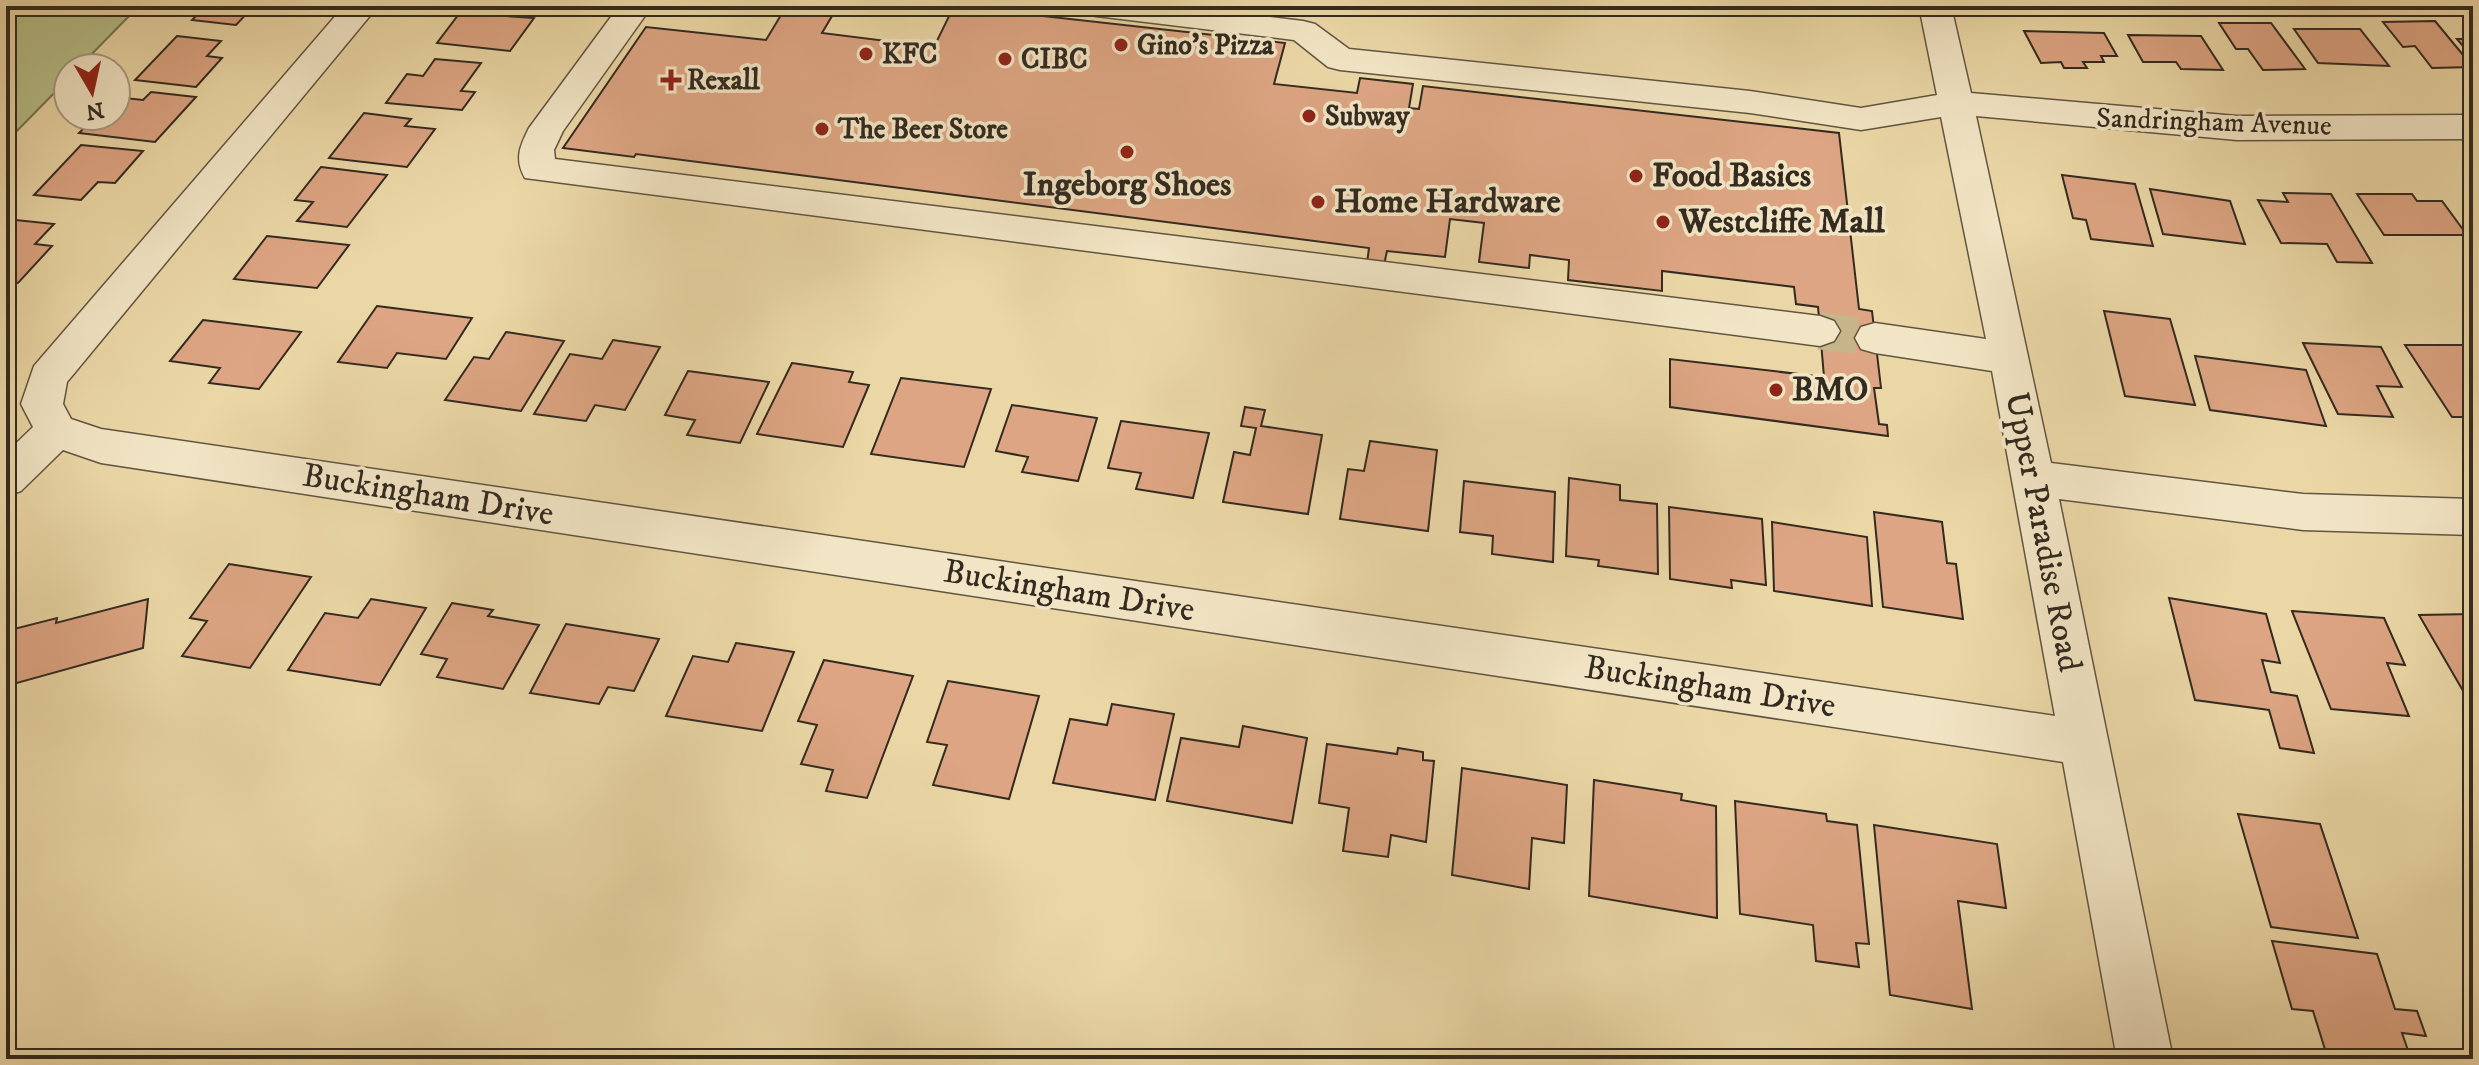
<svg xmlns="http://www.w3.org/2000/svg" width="2479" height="1065" font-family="'IM FELL DW Pica',serif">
  <rect width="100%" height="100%" fill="#ebd7a6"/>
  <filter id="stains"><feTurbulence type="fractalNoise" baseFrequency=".0025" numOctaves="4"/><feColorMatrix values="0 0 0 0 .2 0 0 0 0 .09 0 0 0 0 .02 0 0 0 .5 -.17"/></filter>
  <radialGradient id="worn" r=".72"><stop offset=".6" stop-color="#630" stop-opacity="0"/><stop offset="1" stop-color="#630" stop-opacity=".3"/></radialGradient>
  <path fill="#b7be87" stroke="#757454" stroke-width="2" d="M 6,6 L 139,6 L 78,68 L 68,68 L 68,79 L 6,142 Z"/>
  <g fill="#dda583" stroke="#332a20" stroke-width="2">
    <path d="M 206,6 L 269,6 L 264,11 L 251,9 L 236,25 L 192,20 Z"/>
    <path d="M 465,6 L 511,8 L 505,16 L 534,18 L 510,51 L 437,43 Z"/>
    <path d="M 954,6 L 1285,43 L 1274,84 L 1357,93 L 1360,78 L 1413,84 L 1409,108 L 1419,109 L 1423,86 L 1839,133 L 1859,309 L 1872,311 L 1881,388 L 1874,388 L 1879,424 L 1887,425 L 1888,436 L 1670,407 L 1670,359 L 1824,377 L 1818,307 L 1796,304 L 1794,287 L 1662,271 L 1662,291 L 1568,280 L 1569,260 L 1530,255 L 1529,268 L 1479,262 L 1484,223 L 1450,219 L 1445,257 L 1387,251 L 1384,265 L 1367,263 L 1369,248 L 636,154 L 634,157 L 563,148 L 646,27 L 766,40 L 784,10 L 832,16 L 822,33 L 934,47 Z"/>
    <path d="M 2347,6 L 2390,6 L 2397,16 L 2353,15 Z"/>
    <path d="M 2435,21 L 2473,67 L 2432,68 L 2415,46 L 2403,47 L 2383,22 Z"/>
    <path d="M 2219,23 L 2271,23 L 2305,69 L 2263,70 L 2248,49 L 2236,49 Z"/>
    <path d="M 2294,29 L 2360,29 L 2389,66 L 2318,63 Z"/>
    <path d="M 2024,31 L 2104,33 L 2117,56 L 2101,56 L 2104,62 L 2083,62 L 2087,68 L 2064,68 L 2061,62 L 2041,63 Z"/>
    <path d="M 2128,35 L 2201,36 L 2223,70 L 2181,69 L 2176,62 L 2143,62 Z"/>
    <path d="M 177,36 L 221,41 L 207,56 L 222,58 L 196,87 L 135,80 Z"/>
    <path d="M 2457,39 L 2473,39 L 2473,58 Z"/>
    <path d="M 435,59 L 481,63 L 461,91 L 475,92 L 462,110 L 386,103 L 407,74 L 423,76 Z"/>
    <path d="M 151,92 L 196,97 L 155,142 L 79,133 L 96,116 L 116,116 L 116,97 L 143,100 Z"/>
    <path d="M 364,113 L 411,119 L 405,126 L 435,129 L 407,167 L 329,158 Z"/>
    <path d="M 81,145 L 143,151 L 115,183 L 98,182 L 81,200 L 34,195 Z"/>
    <path d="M 321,167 L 387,175 L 347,227 L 297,221 L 313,202 L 295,200 Z"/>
    <path d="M 2062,175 L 2135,184 L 2153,246 L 2091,239 L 2086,220 L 2073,218 Z"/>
    <path d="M 2150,189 L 2230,201 L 2245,244 L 2163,234 Z"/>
    <path d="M 2283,193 L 2331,194 L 2372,263 L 2337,262 L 2327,244 L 2281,243 L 2258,200 L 2288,202 Z"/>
    <path d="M 2357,194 L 2412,194 L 2417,201 L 2442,201 L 2467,235 L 2384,235 Z"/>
    <path d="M 6,219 L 54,224 L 35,244 L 52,246 L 18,283 L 6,281 Z"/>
    <path d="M 267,236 L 349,245 L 317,288 L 234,279 Z"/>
    <path d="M 377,306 L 472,318 L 446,359 L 397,353 L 387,368 L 338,362 Z"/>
    <path d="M 2104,311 L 2170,319 L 2195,405 L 2125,396 Z"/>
    <path d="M 203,320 L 301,332 L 259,389 L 209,383 L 220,368 L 170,361 Z"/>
    <path d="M 506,332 L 564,341 L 521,411 L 445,400 L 474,357 L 489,359 Z"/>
    <path d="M 613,340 L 660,347 L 625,410 L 595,405 L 586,421 L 534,414 L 570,354 L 602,359 Z"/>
    <path d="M 2303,343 L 2381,347 L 2402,387 L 2377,386 L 2393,417 L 2338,414 Z"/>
    <path d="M 2405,345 L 2473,345 L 2473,417 L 2452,417 Z"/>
    <path d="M 2195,356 L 2306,370 L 2326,426 L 2210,410 Z"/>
    <path d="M 792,363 L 853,372 L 849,382 L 869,385 L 843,447 L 757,434 Z"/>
    <path d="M 688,371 L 769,382 L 740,443 L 687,435 L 695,420 L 665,415 Z"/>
    <path d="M 901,378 L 991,389 L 964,467 L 871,454 Z"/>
    <path d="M 1012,405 L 1097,418 L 1078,481 L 1022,472 L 1028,457 L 996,451 Z"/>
    <path d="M 1245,407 L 1265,410 L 1261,426 L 1322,435 L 1308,514 L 1223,502 L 1234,452 L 1250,455 L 1256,428 L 1241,426 Z"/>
    <path d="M 1121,421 L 1209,433 L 1193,498 L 1136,489 L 1141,473 L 1108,468 Z"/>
    <path d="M 1370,441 L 1437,450 L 1428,531 L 1340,519 L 1348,469 L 1364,471 Z"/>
    <path d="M 1569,478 L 1620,485 L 1620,500 L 1657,504 L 1658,574 L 1598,566 L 1599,560 L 1566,556 Z"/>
    <path d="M 1464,481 L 1555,492 L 1553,562 L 1492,554 L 1493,536 L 1460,532 Z"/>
    <path d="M 1669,507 L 1762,519 L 1766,585 L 1731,580 L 1732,588 L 1670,579 Z"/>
    <path d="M 1874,512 L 1942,522 L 1947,563 L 1956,564 L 1963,619 L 1883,607 Z"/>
    <path d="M 1772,522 L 1867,537 L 1872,606 L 1774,591 Z"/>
    <path d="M 229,564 L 311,577 L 250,668 L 182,656 L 207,621 L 190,618 Z"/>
    <path d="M 2169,598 L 2266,614 L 2280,663 L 2262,660 L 2271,692 L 2297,696 L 2314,753 L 2280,748 L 2269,710 L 2195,700 Z"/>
    <path d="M 148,599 L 143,648 L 6,686 L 6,631 L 57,618 L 56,623 Z"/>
    <path d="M 371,599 L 426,608 L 380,685 L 288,670 L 325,613 L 358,618 Z"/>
    <path d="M 452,603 L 493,610 L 488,616 L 539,625 L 503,689 L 437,677 L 447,659 L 421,654 Z"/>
    <path d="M 2292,611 L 2384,618 L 2405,665 L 2387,663 L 2409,716 L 2331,709 Z"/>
    <path d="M 2473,614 L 2473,708 L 2419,615 Z"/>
    <path d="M 566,624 L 659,639 L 634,691 L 608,687 L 599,704 L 530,693 Z"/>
    <path d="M 736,643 L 794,652 L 762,731 L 666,716 L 693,656 L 728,662 Z"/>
    <path d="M 824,660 L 913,676 L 867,798 L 826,791 L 833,770 L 801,764 L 817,725 L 798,721 Z"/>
    <path d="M 948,681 L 1039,696 L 1009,799 L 933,785 L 947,745 L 927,742 Z"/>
    <path d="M 1112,704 L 1174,714 L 1155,800 L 1053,783 L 1070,719 L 1107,725 Z"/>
    <path d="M 1243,726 L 1307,738 L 1292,823 L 1167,801 L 1181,738 L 1239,747 Z"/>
    <path d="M 1327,744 L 1397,754 L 1398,748 L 1423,752 L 1423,760 L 1434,761 L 1426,842 L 1391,835 L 1388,857 L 1343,851 L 1349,808 L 1319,803 Z"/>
    <path d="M 1462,768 L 1567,785 L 1564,843 L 1532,838 L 1529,889 L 1452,875 Z"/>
    <path d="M 1594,780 L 1682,794 L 1681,800 L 1716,806 L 1717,918 L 1589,896 Z"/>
    <path d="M 1735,801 L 1826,814 L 1827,821 L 1857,825 L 1869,944 L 1856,943 L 1859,967 L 1816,961 L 1813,925 L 1740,914 Z"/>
    <path d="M 2238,814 L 2320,824 L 2358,938 L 2271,927 Z"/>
    <path d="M 1874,825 L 1997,844 L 2006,908 L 1958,901 L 1972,1009 L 1890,995 Z"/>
    <path d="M 2272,941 L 2377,954 L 2395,1009 L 2417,1011 L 2426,1036 L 2402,1033 L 2411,1059 L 2328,1059 L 2313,1011 L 2292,1009 Z"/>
  </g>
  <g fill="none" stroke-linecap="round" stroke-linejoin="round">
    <path stroke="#c6b48b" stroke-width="37" stroke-dasharray="37 18" stroke-linecap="butt" d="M 1820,331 L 1875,338"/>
    <g stroke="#615542" stroke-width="3">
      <g id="minor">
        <path d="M 344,6 L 378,6 L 67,382 L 63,404 L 71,419 L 101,429 L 2055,716 L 1992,371 L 1875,353 L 1861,349 L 1855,338 L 1861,327 L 1875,323 L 1986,339 L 1941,117 L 1861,130 L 1750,113 L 1340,70 L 1328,67 L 1294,40 L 1096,16 L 1085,13 L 1080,6 L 1179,6 L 1303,21 L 1315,24 L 1349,49 L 1750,91 L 1861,108 L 1937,95 L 1919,6 L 1951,6 L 1971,93 L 2237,116 L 2473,115 L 2473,139 L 2237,140 L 1976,116 L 2051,463 L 2303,494 L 2473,499 L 2473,535 L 2303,530 L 2059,499 L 2173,1059 L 2117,1059 L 2063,762 L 101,463 L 63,450 L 21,491 L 6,496 L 6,453 L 33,427 L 21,404 L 34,366 Z"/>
        <path d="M 619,6 L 652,6 L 563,131 L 554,150 L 555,159 L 1820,316 L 1834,321 L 1840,331 L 1834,341 L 1820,346 L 525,178 C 514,159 520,146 529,128 Z"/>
      </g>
    </g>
    <use href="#minor" fill="#f2e5c5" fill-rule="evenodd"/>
  </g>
  <g fill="#8f2418" stroke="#f2e5c5" stroke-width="3">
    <circle cx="1121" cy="45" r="8"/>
    <circle cx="866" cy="54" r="8"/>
    <circle cx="1005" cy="59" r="8"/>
    <path d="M667 68h8v8h8v8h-8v8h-8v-8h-8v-8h8z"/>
    <circle cx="1309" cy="116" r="8"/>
    <circle cx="822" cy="129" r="8"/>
    <circle cx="1127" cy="152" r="8"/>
    <circle cx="1636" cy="176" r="8"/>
    <circle cx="1318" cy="202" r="8"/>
    <circle cx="1663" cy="222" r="8"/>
    <circle cx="1776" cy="390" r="8"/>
  </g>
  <g text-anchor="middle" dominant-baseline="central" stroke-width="7" stroke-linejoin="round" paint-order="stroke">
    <g font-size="28" font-weight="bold" fill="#332a20" stroke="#f2e5c5" text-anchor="start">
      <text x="1137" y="45">Gino's Pizza</text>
      <text x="882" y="54">KFC</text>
      <text x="1021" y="59">CIBC</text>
      <text x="687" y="80">Rexall</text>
      <text x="1325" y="116">Subway</text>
      <text x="838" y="129">The Beer Store</text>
    </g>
    <g font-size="28" fill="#332a20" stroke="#f2e5c5">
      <text transform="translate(2214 122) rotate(2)">Sandringham Avenue</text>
    </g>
    <g font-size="34" font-weight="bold" fill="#332a20" stroke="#f2e5c5" text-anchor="start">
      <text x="1652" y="176">Food Basics</text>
      <text x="1127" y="185" text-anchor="middle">Ingeborg Shoes</text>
      <text x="1334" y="202">Home Hardware</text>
      <text x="1679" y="222">Westcliffe Mall</text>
      <text x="1792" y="390">BMO</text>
    </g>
    <g font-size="34" fill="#332a20" stroke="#f2e5c5">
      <text transform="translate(428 495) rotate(9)">Buckingham Drive</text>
      <text transform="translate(2043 532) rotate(79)">Upper Paradise Road</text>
      <text transform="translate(1069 591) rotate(9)">Buckingham Drive</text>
      <text transform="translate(1710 687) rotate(9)">Buckingham Drive</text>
    </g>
  </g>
  <rect width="2479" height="1065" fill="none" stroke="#ebd7a6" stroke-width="32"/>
  <rect x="8" y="8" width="2463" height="1049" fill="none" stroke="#332a20" stroke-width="4"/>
  <rect x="16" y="16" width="2447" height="1033" fill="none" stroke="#332a20" stroke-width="2"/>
  <g transform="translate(92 92) rotate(171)"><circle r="38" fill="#f2e5c5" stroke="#a69a83" stroke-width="2"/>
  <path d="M0-6L14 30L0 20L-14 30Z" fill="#8f2418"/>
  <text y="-12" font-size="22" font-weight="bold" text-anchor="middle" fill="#332a20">N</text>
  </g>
  <rect width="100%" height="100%" filter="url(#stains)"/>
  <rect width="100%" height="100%" fill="url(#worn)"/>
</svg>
